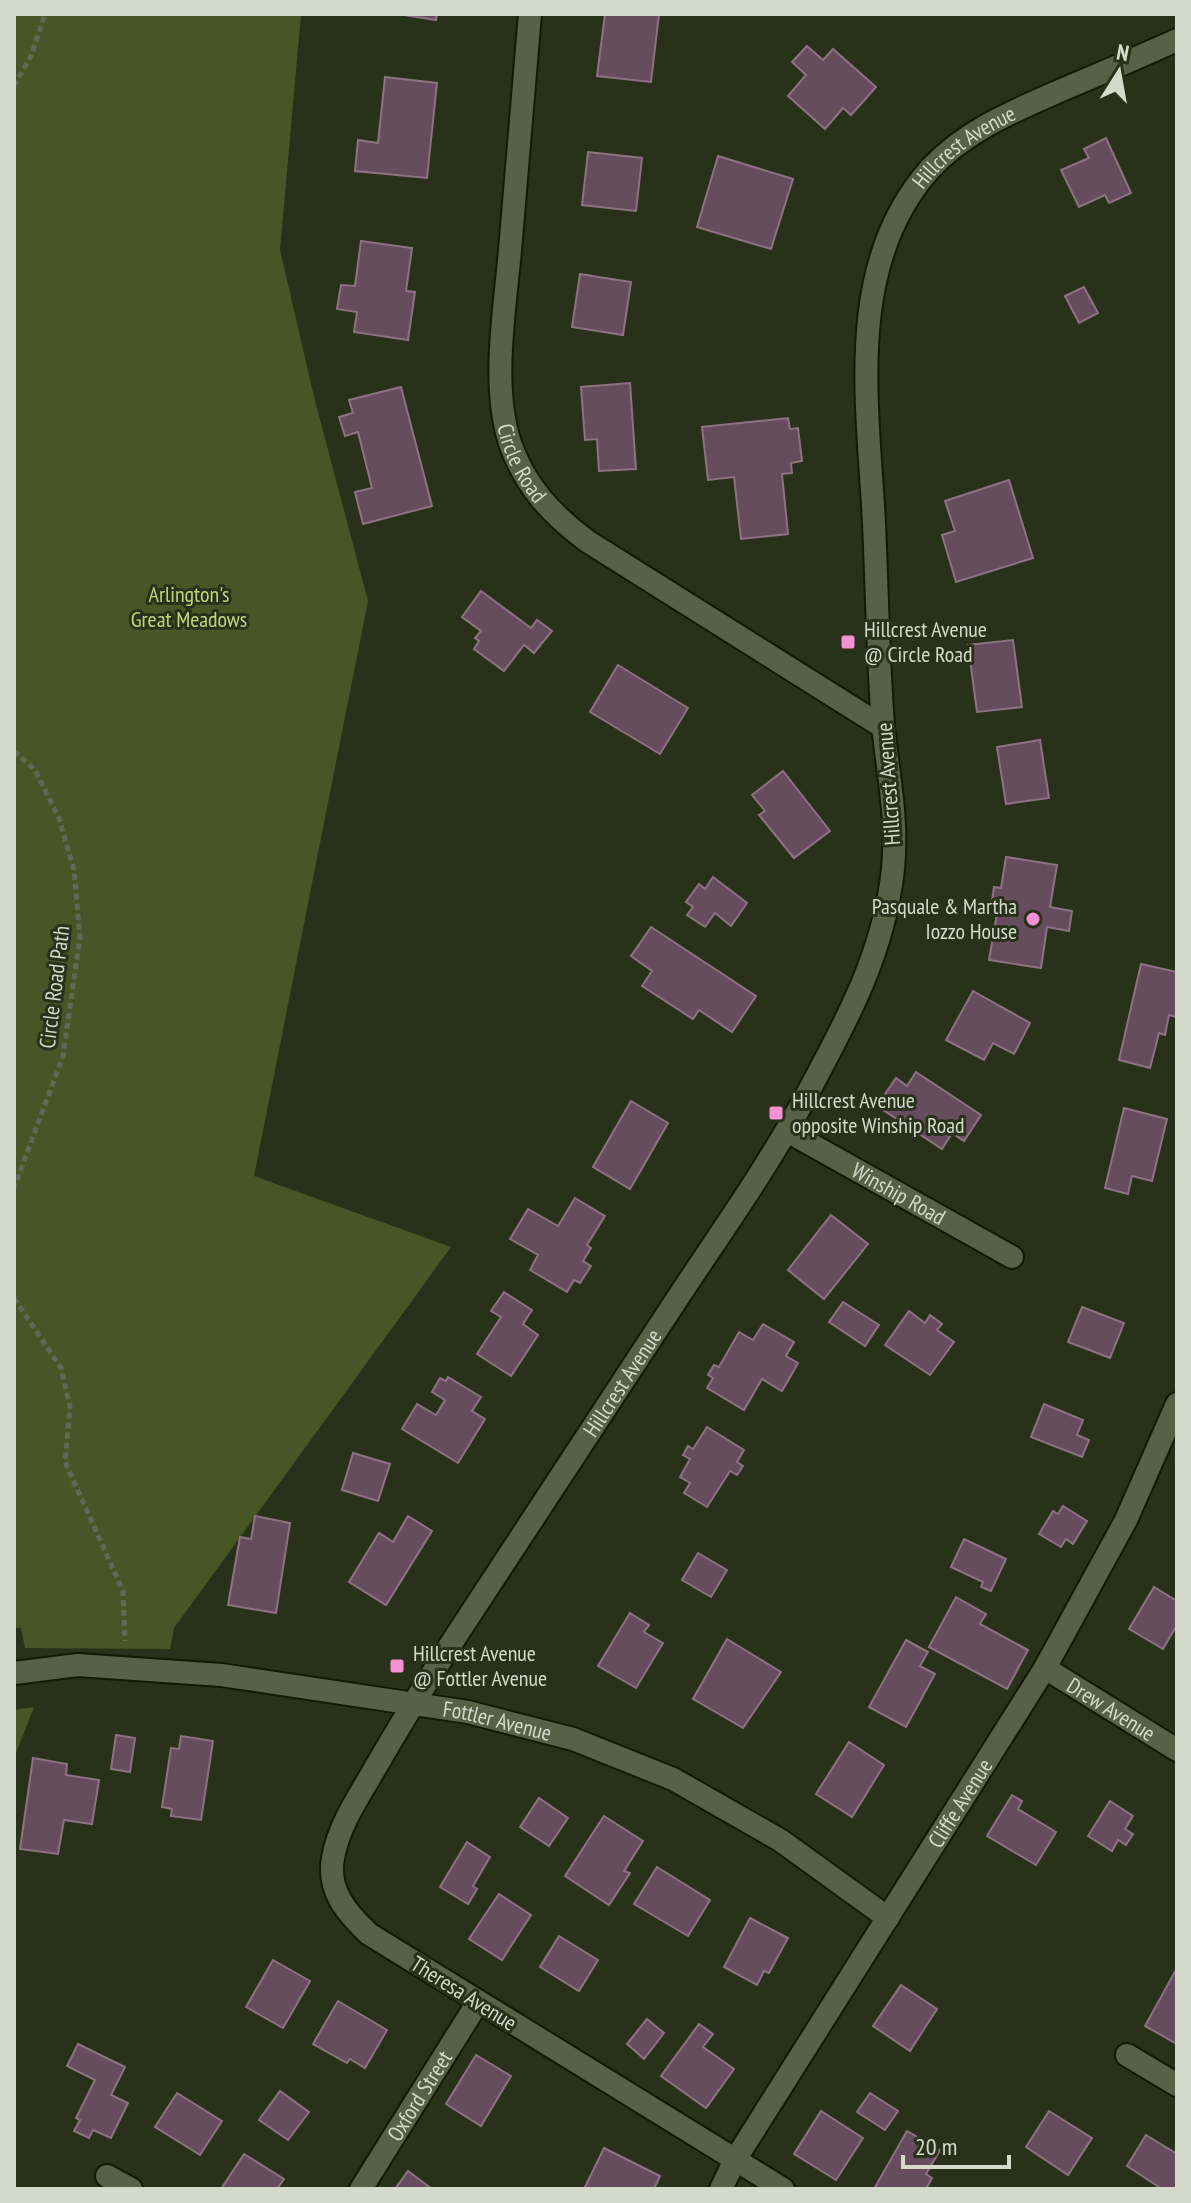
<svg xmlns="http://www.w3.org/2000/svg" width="1191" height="2203" font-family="'PT Sans Narrow',sans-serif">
  <rect width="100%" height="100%" fill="#2a311a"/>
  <g fill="#485627">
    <path d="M 14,14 L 301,14 L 280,250 L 314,397 L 368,601 L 254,1176 L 451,1247 L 174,1628 L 170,1649 L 25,1648 L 21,1628 L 14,1628 Z"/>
    <path d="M 34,1707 L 14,1758 L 14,1710 Z"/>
  </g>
  <g fill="#664d5d" stroke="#8d7283" stroke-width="2">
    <path d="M 398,14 L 437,14 L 436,20 Z"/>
    <path d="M 605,14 L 659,14 L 651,82 L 597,76 Z"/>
    <path d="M 807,46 L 823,60 L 833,49 L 876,87 L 851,115 L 843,108 L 825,129 L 788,96 L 806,75 L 792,62 Z"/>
    <path d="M 385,77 L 437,83 L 427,178 L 355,171 L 358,140 L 378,143 Z"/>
    <path d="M 1106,138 L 1131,193 L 1109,203 L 1105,195 L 1079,207 L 1061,170 L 1089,158 L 1084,149 Z"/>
    <path d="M 588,152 L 642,158 L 636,211 L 582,205 Z"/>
    <path d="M 718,156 L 793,179 L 771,249 L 697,227 Z"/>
    <path d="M 361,241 L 412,248 L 406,291 L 415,292 L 408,340 L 354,332 L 357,312 L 337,309 L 341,285 L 355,286 Z"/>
    <path d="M 580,274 L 631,282 L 623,335 L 572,327 Z"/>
    <path d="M 1084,287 L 1098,313 L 1079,323 L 1065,296 Z"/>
    <path d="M 630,383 L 636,469 L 599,471 L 597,439 L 585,440 L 581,387 Z"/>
    <path d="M 401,387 L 432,506 L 363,524 L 355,492 L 372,488 L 358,432 L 345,436 L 339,417 L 353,413 L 349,400 Z"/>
    <path d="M 788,418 L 790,429 L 798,428 L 802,461 L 791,463 L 792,473 L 782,474 L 788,534 L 741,539 L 734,477 L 708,480 L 702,427 Z"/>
    <path d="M 1009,480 L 1033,558 L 956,582 L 942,535 L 955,531 L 945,501 Z"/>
    <path d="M 481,591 L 531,628 L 537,620 L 552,631 L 534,653 L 524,645 L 504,671 L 474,649 L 479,641 L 475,638 L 481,631 L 462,617 Z"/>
    <path d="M 1013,640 L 1022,707 L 977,712 L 968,645 Z"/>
    <path d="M 618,665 L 688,708 L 660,754 L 590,712 Z"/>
    <path d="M 1040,740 L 1049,798 L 1006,804 L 997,747 Z"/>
    <path d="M 783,771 L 830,831 L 794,858 L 759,815 L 765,811 L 752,795 Z"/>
    <path d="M 1006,857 L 1057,865 L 1050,907 L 1072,911 L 1069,931 L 1047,927 L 1041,968 L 989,960 L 999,902 L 992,901 L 994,887 L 1001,888 Z"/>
    <path d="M 713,877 L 747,903 L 731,926 L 715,913 L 705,927 L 687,915 L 693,907 L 686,902 L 699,884 L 705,889 Z"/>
    <path d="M 651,927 L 756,996 L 732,1032 L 699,1010 L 693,1019 L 642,986 L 652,971 L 631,956 Z"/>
    <path d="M 1141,964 L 1177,972 L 1176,1017 L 1169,1015 L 1165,1035 L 1159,1033 L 1150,1068 L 1119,1060 Z"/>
    <path d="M 973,991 L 1030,1023 L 1014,1054 L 993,1043 L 984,1060 L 946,1040 Z"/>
    <path d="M 916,1072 L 981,1115 L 964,1141 L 952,1133 L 942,1149 L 877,1106 L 896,1078 L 907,1086 Z"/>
    <path d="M 631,1101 L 668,1123 L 630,1189 L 593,1167 Z"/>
    <path d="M 1124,1108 L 1167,1119 L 1152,1181 L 1132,1176 L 1128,1194 L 1105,1188 Z"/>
    <path d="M 575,1198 L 605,1216 L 587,1245 L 591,1248 L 583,1261 L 591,1266 L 580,1283 L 574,1280 L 567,1292 L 530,1270 L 538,1255 L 510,1239 L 528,1209 L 558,1226 Z"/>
    <path d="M 831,1215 L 868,1244 L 824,1299 L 788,1270 Z"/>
    <path d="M 504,1292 L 532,1310 L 523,1324 L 538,1335 L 511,1376 L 477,1354 L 501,1317 L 491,1311 Z"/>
    <path d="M 843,1302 L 879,1325 L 865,1346 L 829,1322 Z"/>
    <path d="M 1082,1307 L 1124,1323 L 1110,1358 L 1068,1342 Z"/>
    <path d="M 909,1311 L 925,1323 L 930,1315 L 942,1324 L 937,1330 L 954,1342 L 930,1375 L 885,1345 Z"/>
    <path d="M 763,1324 L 794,1342 L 786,1356 L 798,1363 L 782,1391 L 762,1379 L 744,1410 L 707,1388 L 713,1378 L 708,1375 L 714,1365 L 719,1367 L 739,1332 L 753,1340 Z"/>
    <path d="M 448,1377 L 481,1397 L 472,1411 L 485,1419 L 458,1463 L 402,1429 L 417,1404 L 436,1415 L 445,1400 L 432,1392 L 440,1378 L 446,1381 Z"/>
    <path d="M 1044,1404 L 1083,1420 L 1077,1435 L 1089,1440 L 1082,1457 L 1031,1437 Z"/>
    <path d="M 707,1427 L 744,1450 L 737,1462 L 743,1466 L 737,1475 L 730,1471 L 707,1507 L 684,1493 L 690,1483 L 680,1477 L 690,1459 L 683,1455 L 688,1446 L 693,1449 Z"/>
    <path d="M 353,1453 L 390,1464 L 378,1501 L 342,1490 Z"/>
    <path d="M 1063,1506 L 1087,1521 L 1073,1544 L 1066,1539 L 1061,1547 L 1039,1534 L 1053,1511 L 1058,1514 Z"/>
    <path d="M 255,1516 L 290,1523 L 276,1613 L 228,1605 L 240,1537 L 251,1539 Z"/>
    <path d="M 408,1516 L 432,1531 L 386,1605 L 349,1582 L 379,1533 L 393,1542 Z"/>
    <path d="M 964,1539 L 1006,1559 L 991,1591 L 981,1587 L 983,1582 L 951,1567 Z"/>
    <path d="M 698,1553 L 727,1570 L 711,1597 L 682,1580 Z"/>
    <path d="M 1154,1587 L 1177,1601 L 1177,1625 L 1163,1649 L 1129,1629 Z"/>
    <path d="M 956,1597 L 986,1614 L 980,1624 L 1028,1650 L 1007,1689 L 929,1647 Z"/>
    <path d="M 630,1613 L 649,1625 L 644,1632 L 663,1643 L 636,1688 L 598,1666 Z"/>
    <path d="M 727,1639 L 781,1672 L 743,1728 L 693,1699 Z"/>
    <path d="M 906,1640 L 928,1652 L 920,1666 L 935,1674 L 906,1727 L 869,1707 Z"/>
    <path d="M 116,1735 L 135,1738 L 130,1772 L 111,1769 Z"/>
    <path d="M 181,1736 L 213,1741 L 201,1820 L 171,1816 L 172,1809 L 162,1807 L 171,1748 L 179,1749 Z"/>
    <path d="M 849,1742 L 884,1765 L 852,1817 L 816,1794 Z"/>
    <path d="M 33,1758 L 67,1764 L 66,1775 L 99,1780 L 92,1824 L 64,1820 L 58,1854 L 20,1849 Z"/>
    <path d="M 1012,1795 L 1022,1801 L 1018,1809 L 1056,1832 L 1036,1865 L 987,1836 Z"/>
    <path d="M 539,1798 L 568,1818 L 549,1846 L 520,1827 Z"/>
    <path d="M 1110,1801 L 1133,1816 L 1125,1829 L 1133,1834 L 1126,1845 L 1118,1840 L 1112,1851 L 1088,1836 Z"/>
    <path d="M 604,1816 L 643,1841 L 624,1871 L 630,1873 L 609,1905 L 565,1876 Z"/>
    <path d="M 467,1842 L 490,1857 L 473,1886 L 477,1889 L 468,1904 L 440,1887 Z"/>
    <path d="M 657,1867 L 710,1900 L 688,1936 L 634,1904 Z"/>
    <path d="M 499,1894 L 531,1915 L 502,1960 L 469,1939 Z"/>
    <path d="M 750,1918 L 788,1938 L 769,1973 L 764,1971 L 757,1985 L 724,1967 Z"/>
    <path d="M 559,1936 L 598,1960 L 579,1991 L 540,1967 Z"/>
    <path d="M 273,1960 L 310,1981 L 283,2028 L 246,2007 Z"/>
    <path d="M 1177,1968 L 1177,2044 L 1145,2026 Z"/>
    <path d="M 901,1985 L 937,2009 L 910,2051 L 873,2026 Z"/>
    <path d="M 338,2001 L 387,2030 L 365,2068 L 350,2059 L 347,2063 L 313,2044 Z"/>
    <path d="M 647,2019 L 664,2033 L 644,2059 L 627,2044 Z"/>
    <path d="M 699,2024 L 713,2034 L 703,2047 L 734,2069 L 706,2108 L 661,2076 Z"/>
    <path d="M 78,2044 L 125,2067 L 111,2095 L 128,2103 L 111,2138 L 93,2130 L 89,2138 L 74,2131 L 80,2120 L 76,2118 L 95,2080 L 67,2066 Z"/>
    <path d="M 476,2055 L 511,2076 L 481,2126 L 446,2104 Z"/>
    <path d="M 280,2091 L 309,2112 L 288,2140 L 259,2120 Z"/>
    <path d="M 177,2093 L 222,2121 L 200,2155 L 155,2127 Z"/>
    <path d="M 870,2093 L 898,2111 L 885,2130 L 857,2112 Z"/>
    <path d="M 821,2111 L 863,2138 L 836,2180 L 794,2154 Z"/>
    <path d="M 1049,2111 L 1092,2138 L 1068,2175 L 1026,2147 Z"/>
    <path d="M 907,2131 L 940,2150 L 926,2174 L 932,2178 L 926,2189 L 874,2189 Z"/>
    <path d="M 1146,2135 L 1177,2154 L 1177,2189 L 1162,2189 L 1127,2166 Z"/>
    <path d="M 604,2148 L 660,2176 L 654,2189 L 584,2189 Z"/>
    <path d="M 244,2154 L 284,2179 L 277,2189 L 221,2189 Z"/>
    <path d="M 408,2171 L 432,2189 L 395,2189 Z"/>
  </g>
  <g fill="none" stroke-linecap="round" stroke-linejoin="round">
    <g stroke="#131904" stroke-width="26">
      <g id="minor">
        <path id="s1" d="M 530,14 C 523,93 517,171 510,250 C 505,309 491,385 510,443 C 525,486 551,514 587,541 L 883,727"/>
        <path id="s2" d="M 787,1131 L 1012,1257"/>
        <path id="s3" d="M 1045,1668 L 1177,1750"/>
        <path id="s4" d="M 14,1673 L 78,1665 L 221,1675 L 468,1712 L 573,1739 L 673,1779 L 780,1840 L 888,1918"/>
        <path d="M 1127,2055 L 1177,2085"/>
        <path d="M 107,2176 L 131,2189"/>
        <path id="s5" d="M 361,2189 L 478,2002"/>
        <path id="s6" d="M 721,2189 L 735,2160 L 1045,1668 L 1126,1520 L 1177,1404"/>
        <path id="s7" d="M 783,2189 L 369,1934 C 347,1913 327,1891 333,1858 C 338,1829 355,1802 370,1777 C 398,1728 427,1681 458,1633 C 531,1521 605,1409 679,1296 C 722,1231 768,1166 805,1098 C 845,1024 884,954 893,869 C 898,818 888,775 883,725 C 878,658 877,590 874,523 C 868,405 844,265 930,169 C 966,130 1016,110 1064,89 C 1102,73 1139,57 1177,40"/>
      </g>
    </g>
    <g stroke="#626854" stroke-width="5" stroke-dasharray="6 4" stroke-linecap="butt">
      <path d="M 14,86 L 31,56 L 45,14"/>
      <path d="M 14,751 L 35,770 L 59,818 L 74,870 L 80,937 L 63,1056 L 14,1188"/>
      <path d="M 14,1298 L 61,1368 L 70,1407 L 65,1462 L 123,1591 L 125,1641"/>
    </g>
    <use href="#minor" stroke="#586047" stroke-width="22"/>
  </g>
  <g fill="#f491d3" stroke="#2a311a" stroke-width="3">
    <rect x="840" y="634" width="16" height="16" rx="4"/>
    <circle cx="1033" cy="919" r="8"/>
    <rect x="768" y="1105" width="16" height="16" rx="4"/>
    <rect x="389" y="1658" width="16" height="16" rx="4"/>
  </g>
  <g text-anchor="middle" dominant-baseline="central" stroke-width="6" stroke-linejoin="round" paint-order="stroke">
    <g font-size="22" fill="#d4d9ca" stroke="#2a311a">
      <text stroke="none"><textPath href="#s7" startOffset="2474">Hillcrest Avenue</textPath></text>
      <text stroke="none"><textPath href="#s1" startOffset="454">Circle Road</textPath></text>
      <text transform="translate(888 784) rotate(-94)">Hillcrest Avenue</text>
      <text transform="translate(54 987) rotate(-83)">Circle Road Path</text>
      <text stroke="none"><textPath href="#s2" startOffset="128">Winship Road</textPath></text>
      <text stroke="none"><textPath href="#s7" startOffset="1132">Hillcrest Avenue</textPath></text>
      <text stroke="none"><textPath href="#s3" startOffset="78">Drew Avenue</textPath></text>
      <text stroke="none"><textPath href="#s4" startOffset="488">Fottler Avenue</textPath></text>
      <text stroke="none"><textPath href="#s6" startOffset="454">Cliffe Avenue</textPath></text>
      <text transform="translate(464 1993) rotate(32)">Theresa Avenue</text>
      <text stroke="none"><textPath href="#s5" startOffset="110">Oxford Street</textPath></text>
    </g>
    <g font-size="22" fill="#bcd878" stroke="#2a311a">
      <text x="189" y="594">Arlington's<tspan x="189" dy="25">Great Meadows</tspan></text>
    </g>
    <g font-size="22" fill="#d4d9ca" stroke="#2a311a" text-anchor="start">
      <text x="864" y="629">Hillcrest Avenue<tspan x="864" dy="25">@ Circle Road</tspan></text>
      <text x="1017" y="906" text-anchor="end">Pasquale &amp; Martha<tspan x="1017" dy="25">Iozzo House</tspan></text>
      <text x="792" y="1100">Hillcrest Avenue<tspan x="792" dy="25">opposite Winship Road</tspan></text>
      <text x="413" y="1653">Hillcrest Avenue<tspan x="413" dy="25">@ Fottler Avenue</tspan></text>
    </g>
  </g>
  <rect width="1191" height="2203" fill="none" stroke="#d4d9ca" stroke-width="32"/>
  <g transform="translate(1119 72) rotate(11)" stroke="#2a311a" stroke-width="6" paint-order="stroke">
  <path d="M0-6L14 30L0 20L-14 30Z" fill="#d4d9ca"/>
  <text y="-12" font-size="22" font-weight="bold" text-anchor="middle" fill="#d4d9ca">N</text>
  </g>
  <path d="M903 2155v12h106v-12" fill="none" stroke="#d4d9ca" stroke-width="4"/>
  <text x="915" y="2155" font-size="24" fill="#d4d9ca" stroke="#2a311a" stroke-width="6" paint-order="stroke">20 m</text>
</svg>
